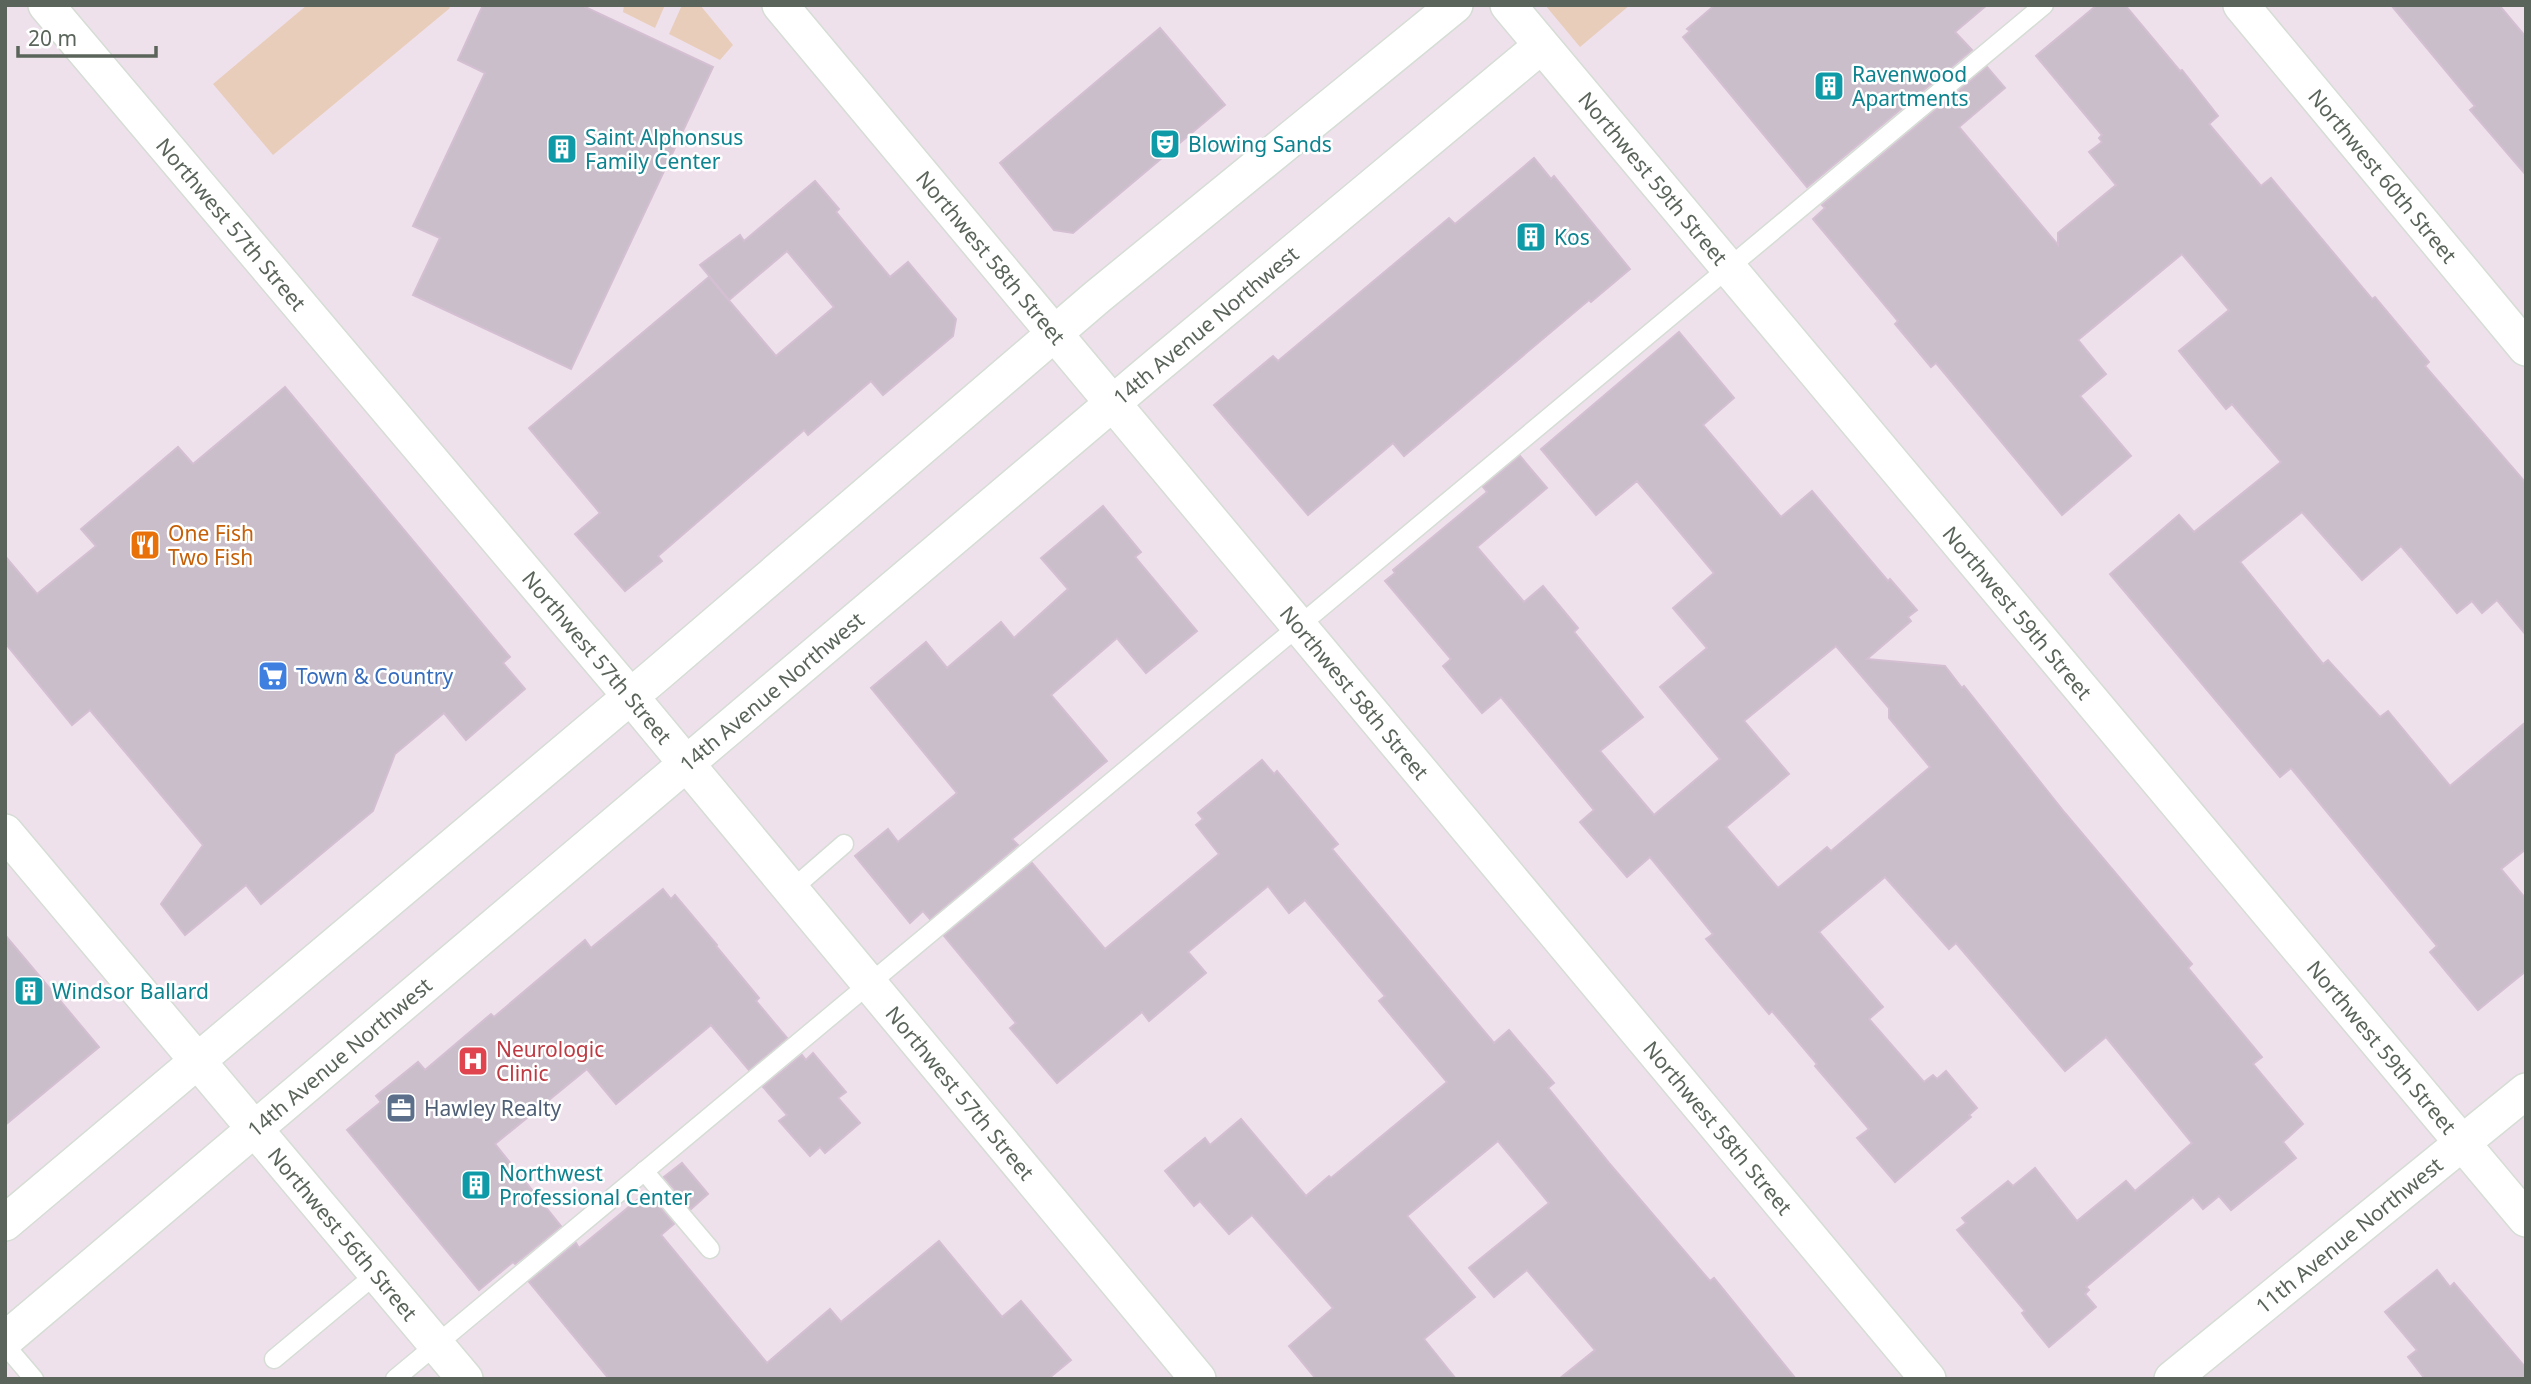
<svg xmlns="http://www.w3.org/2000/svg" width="2531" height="1384" font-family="'Noto Sans',sans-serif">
  <rect width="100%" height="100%" fill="#efe1ec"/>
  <g fill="#e9cdbb">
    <path d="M 307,5 L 448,5 L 450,8 L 273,155 L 213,84 Z"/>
    <path d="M 624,5 L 665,5 L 655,28 L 623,12 Z"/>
    <path d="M 682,5 L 700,5 L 733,45 L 720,60 L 669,34 Z"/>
    <path d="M 1545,5 L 1630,5 L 1580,47 Z"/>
  </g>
  <g fill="#c9bec9" stroke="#d4bfd2" stroke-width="2" fill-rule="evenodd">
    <path d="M 483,5 L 581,5 L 713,67 L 571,369 L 413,295 L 440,238 L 413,226 L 485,73 L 458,60 Z"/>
    <path d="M 1715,5 L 1987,5 L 1955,32 L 1972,50 L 1807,187 L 1683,37 L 1690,31 L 1687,29 Z"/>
    <path d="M 2097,5 L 2125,5 L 2180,71 L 2182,70 L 2218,116 L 2209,124 L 2261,186 L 2271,178 L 2372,299 L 2375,297 L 2429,362 L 2425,366 L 2526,483 L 2526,635 L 2497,600 L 2482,613 L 2472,601 L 2457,613 L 2401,546 L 2362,580 L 2302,512 L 2240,562 L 2323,664 L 2328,660 L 2380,717 L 2388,711 L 2450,786 L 2526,722 L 2526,849 L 2501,869 L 2526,899 L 2526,971 L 2478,1010 L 2430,952 L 2437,946 L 2291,768 L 2280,777 L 2110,574 L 2179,515 L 2194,532 L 2281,462 L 2232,404 L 2226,409 L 2179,351 L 2229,310 L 2182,254 L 2078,340 L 2106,374 L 2080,396 L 2131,456 L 2062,515 L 1936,363 L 1931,367 L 1895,324 L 1898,321 L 1813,219 L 1825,208 L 1822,205 L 1987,67 L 2005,88 L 1959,127 L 2058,245 L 2058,233 L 2116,185 L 2089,152 L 2102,142 L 2099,138 L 2102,135 L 2036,56 Z"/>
    <path d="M 2391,5 L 2499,5 L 2526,37 L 2526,175 L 2470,110 L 2475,106 Z"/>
    <path d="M 1160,28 L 1225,105 L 1073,233 L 1054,230 L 1000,163 Z"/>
    <path d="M 1534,158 L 1551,179 L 1554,176 L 1630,269 L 1591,302 L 1589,300 L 1404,456 L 1393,443 L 1308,515 L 1214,405 L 1273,356 L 1278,361 L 1449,218 L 1455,224 Z"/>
    <path d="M 815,181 L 839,209 L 836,212 L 890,277 L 908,262 L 956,319 L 953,336 L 883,395 L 871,381 L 808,435 L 804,430 L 658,556 L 662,561 L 625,591 L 575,534 L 600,513 L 529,428 L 709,277 L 776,356 L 834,307 L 787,251 L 729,300 L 700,265 L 740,235 L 744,241 Z"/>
    <path d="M 1679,332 L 1734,398 L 1703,425 L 1781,517 L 1812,491 L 1888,581 L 1890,579 L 1917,610 L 1908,617 L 1911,621 L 1867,659 L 1945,666 L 1962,688 L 1964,686 L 2065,813 L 2192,964 L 2188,968 L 2262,1057 L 2253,1064 L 2303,1124 L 2283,1142 L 2296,1158 L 2231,1210 L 2219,1196 L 2203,1209 L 2193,1197 L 2086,1287 L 2089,1290 L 2085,1294 L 2096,1307 L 2049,1347 L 2026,1319 L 2022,1313 L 2025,1311 L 1957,1230 L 1966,1223 L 1962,1218 L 2008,1181 L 2013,1186 L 2035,1168 L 2077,1221 L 2126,1181 L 2135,1191 L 2192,1143 L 2106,1037 L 2065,1071 L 1956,943 L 1949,949 L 1885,877 L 1819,932 L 1883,1007 L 1869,1019 L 1924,1082 L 1933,1075 L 1937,1079 L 1946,1071 L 1977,1108 L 1969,1115 L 1971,1117 L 1895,1182 L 1857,1138 L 1869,1129 L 1815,1066 L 1817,1064 L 1772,1011 L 1769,1014 L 1706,939 L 1713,934 L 1650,857 L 1627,877 L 1580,822 L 1594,810 L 1501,697 L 1482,713 L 1443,666 L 1451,659 L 1385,581 L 1395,573 L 1393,570 L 1487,492 L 1483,487 L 1520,456 L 1547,488 L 1477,547 L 1524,602 L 1543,586 L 1578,628 L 1574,632 L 1643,717 L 1600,751 L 1654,815 L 1720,759 L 1660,687 L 1707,648 L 1673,608 L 1714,573 L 1637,481 L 1596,515 L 1541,449 ZM 1836,646 L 1889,708 L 1889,718 L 1930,767 L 1831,851 L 1827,847 L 1778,888 L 1726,827 L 1789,774 L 1744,721 Z"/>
    <path d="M 285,387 L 510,657 L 503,663 L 525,689 L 466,740 L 444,713 L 395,754 L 373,811 L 261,904 L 246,885 L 185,935 L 161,904 L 203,845 L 90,710 L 72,725 L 5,643 L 5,556 L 37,594 L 96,546 L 81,529 L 178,447 L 193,464 Z"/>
    <path d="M 1103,506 L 1141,552 L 1135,557 L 1197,631 L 1146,673 L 1117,638 L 1051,695 L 1107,761 L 1012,839 L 1018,845 L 930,919 L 923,911 L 910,923 L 855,856 L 888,829 L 898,842 L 957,793 L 871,688 L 926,642 L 947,668 L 1001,622 L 1014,638 L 1068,589 L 1041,558 Z"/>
    <path d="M 1262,760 L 1274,774 L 1277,771 L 1338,844 L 1332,849 L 1494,1043 L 1509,1030 L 1554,1083 L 1548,1088 L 1609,1163 L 1710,1281 L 1714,1278 L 1796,1379 L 1559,1379 L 1595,1350 L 1527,1270 L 1494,1297 L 1469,1268 L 1549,1203 L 1498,1141 L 1407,1216 L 1475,1297 L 1424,1339 L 1456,1379 L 1316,1379 L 1289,1346 L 1333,1308 L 1252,1215 L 1229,1234 L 1200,1201 L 1194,1206 L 1165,1171 L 1205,1138 L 1210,1145 L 1241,1119 L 1306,1196 L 1329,1176 L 1331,1178 L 1447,1082 L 1379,1001 L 1385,996 L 1305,900 L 1289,913 L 1268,886 L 1188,952 L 1206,973 L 1149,1021 L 1142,1012 L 1057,1083 L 1010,1028 L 1016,1023 L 944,936 L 1032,863 L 1105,949 L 1219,854 L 1196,825 L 1203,819 L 1198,813 Z"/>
    <path d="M 663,889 L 671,899 L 675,895 L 717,945 L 716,946 L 759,998 L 756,1001 L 787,1038 L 749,1070 L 711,1025 L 616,1104 L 587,1069 L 495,1144 L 561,1226 L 515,1264 L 513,1262 L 479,1290 L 347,1130 L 381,1102 L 376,1096 L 418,1062 L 425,1070 L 491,1014 L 494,1017 L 585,940 L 591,948 Z"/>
    <path d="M 5,935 L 99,1047 L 5,1125 Z"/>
    <path d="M 813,1053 L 846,1092 L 838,1098 L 860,1123 L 825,1153 L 820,1147 L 810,1156 L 779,1121 L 787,1115 L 763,1087 L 802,1055 L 806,1060 Z"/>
    <path d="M 682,1163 L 708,1194 L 691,1209 L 664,1177 Z"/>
    <path d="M 647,1192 L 674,1224 L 661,1235 L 767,1363 L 830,1309 L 841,1322 L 939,1241 L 1002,1317 L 1021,1301 L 1071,1360 L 1048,1379 L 609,1379 L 529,1282 L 576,1243 L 579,1248 Z"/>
    <path d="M 2437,1270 L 2450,1287 L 2454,1283 L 2526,1368 L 2526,1379 L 2425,1379 L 2408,1357 L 2417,1350 L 2385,1312 Z"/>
  </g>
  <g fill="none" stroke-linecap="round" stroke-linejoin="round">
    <g stroke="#d5ddd5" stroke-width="21">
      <g id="service">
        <path d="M 791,890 L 844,844"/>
        <path d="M 644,1171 L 710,1249"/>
        <path d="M 5,1345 L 34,1379"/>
        <path d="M 274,1359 L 376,1274"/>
        <path d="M 395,1379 L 2044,5"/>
      </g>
    </g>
    <g stroke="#d5ddd5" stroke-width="38">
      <g id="minor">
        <path id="s1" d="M 46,5 L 631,697 L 1198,1379"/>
        <path id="s2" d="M 780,5 L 1928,1379"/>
        <path id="s3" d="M 1508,5 L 2526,1219"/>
        <path id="s4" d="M 2241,5 L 2526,348"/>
        <path id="s5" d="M 5,832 L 465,1379"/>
        <path d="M 5,1223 L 656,675 L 1097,297 L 1455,5"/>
        <path id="s6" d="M 5,1340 L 1147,374 L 1541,46"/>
        <path id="s7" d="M 2172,1379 L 2526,1091"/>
      </g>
    </g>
    <use href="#service" stroke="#fff" stroke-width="18"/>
    <use href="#minor" stroke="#fff" stroke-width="35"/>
  </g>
  <defs>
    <g id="building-square" transform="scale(1.575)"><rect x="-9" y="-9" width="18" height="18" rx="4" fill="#0f9aa8" stroke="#fff"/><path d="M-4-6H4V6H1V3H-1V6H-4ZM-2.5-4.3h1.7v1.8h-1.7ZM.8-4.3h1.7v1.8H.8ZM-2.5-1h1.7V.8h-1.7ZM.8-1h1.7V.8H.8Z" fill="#fff"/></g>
    <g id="theatre-square" transform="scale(1.575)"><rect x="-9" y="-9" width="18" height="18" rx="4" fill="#0f9aa8" stroke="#fff"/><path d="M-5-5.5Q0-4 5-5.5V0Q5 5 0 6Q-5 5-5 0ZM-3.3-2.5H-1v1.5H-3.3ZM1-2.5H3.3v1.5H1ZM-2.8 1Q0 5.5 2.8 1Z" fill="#fff"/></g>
    <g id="restaurant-square" transform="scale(1.575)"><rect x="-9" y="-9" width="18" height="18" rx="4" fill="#e8710a" stroke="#fff"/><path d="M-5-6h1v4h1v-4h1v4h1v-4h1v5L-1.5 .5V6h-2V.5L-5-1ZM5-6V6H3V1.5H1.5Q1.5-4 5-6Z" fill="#fff"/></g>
    <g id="supermarket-square" transform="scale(1.575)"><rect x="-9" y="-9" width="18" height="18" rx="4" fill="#3f7fe0" stroke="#fff"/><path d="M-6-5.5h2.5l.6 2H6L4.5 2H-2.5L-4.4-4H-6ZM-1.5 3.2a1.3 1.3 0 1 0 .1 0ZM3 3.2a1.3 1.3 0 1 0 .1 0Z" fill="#fff"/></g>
    <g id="hospital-square" transform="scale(1.575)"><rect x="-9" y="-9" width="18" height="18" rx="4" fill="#e0444e" stroke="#fff"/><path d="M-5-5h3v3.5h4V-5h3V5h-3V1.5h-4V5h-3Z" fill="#fff"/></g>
    <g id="office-square" transform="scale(1.575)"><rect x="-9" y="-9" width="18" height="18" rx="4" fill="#5c6f8a" stroke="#fff"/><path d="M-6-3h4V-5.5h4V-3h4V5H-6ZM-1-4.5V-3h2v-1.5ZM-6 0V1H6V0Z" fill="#fff"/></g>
  </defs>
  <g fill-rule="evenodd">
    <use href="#building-square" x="1829" y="86"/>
    <use href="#theatre-square" x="1165" y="144"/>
    <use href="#building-square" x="562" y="149"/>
    <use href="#building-square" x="1531" y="237"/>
    <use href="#restaurant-square" x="145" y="545"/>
    <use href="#supermarket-square" x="273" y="676"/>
    <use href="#building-square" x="29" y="991"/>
    <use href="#hospital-square" x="473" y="1061"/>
    <use href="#office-square" x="401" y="1108"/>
    <use href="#building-square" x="476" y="1185"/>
  </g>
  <g text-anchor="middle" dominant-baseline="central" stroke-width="5" stroke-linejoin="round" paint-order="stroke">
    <g font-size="21" fill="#0d838f" stroke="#fff" text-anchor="start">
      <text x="1852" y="74">Ravenwood<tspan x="1852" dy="24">Apartments</tspan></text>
      <text x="585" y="137">Saint Alphonsus<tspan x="585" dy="24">Family Center</tspan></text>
      <text x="1188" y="144">Blowing Sands</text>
      <text x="1554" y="237">Kos</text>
      <text x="52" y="991">Windsor Ballard</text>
      <text x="499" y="1173">Northwest<tspan x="499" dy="24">Professional Center</tspan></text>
    </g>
    <g font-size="21" fill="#5a645a" stroke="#fff">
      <text stroke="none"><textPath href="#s4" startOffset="222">Northwest 60th Street</textPath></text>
      <text stroke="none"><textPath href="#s3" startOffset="226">Northwest 59th Street</textPath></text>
      <text stroke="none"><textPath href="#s1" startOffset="287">Northwest 57th Street</textPath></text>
      <text stroke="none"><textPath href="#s2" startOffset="329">Northwest 58th Street</textPath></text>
      <text stroke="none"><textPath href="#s6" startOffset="1572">14th Avenue Northwest</textPath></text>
      <text stroke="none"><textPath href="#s3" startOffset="793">Northwest 59th Street</textPath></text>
      <text stroke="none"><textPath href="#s1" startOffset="854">Northwest 57th Street</textPath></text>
      <text stroke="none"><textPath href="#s6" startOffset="1004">14th Avenue Northwest</textPath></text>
      <text stroke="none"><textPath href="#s2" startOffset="896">Northwest 58th Street</textPath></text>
      <text stroke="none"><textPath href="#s3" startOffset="1360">Northwest 59th Street</textPath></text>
      <text stroke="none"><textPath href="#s6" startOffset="438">14th Avenue Northwest</textPath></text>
      <text stroke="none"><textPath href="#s1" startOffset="1421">Northwest 57th Street</textPath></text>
      <text stroke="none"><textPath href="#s2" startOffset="1463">Northwest 58th Street</textPath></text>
      <text stroke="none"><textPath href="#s5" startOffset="525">Northwest 56th Street</textPath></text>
      <text stroke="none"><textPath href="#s7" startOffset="228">11th Avenue Northwest</textPath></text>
    </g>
    <g font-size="21" fill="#c56008" stroke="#fff" text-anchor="start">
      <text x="168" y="533">One Fish<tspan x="168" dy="24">Two Fish</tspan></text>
    </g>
    <g font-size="21" fill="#366cbe" stroke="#fff" text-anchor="start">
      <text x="296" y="676">Town &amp; Country</text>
    </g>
    <g font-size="21" fill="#be3a42" stroke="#fff" text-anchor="start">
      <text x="496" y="1049">Neurologic<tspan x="496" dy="24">Clinic</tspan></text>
    </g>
    <g font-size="21" fill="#4e5e75" stroke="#fff" text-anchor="start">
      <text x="424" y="1108">Hawley Realty</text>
    </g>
  </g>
  <rect width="2531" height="1384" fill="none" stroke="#5a645a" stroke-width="14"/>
  <path d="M18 46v10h138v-10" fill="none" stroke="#5a645a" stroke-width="3.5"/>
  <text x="28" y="46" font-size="21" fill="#5a645a" stroke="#ffffff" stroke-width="5" paint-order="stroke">20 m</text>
</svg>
